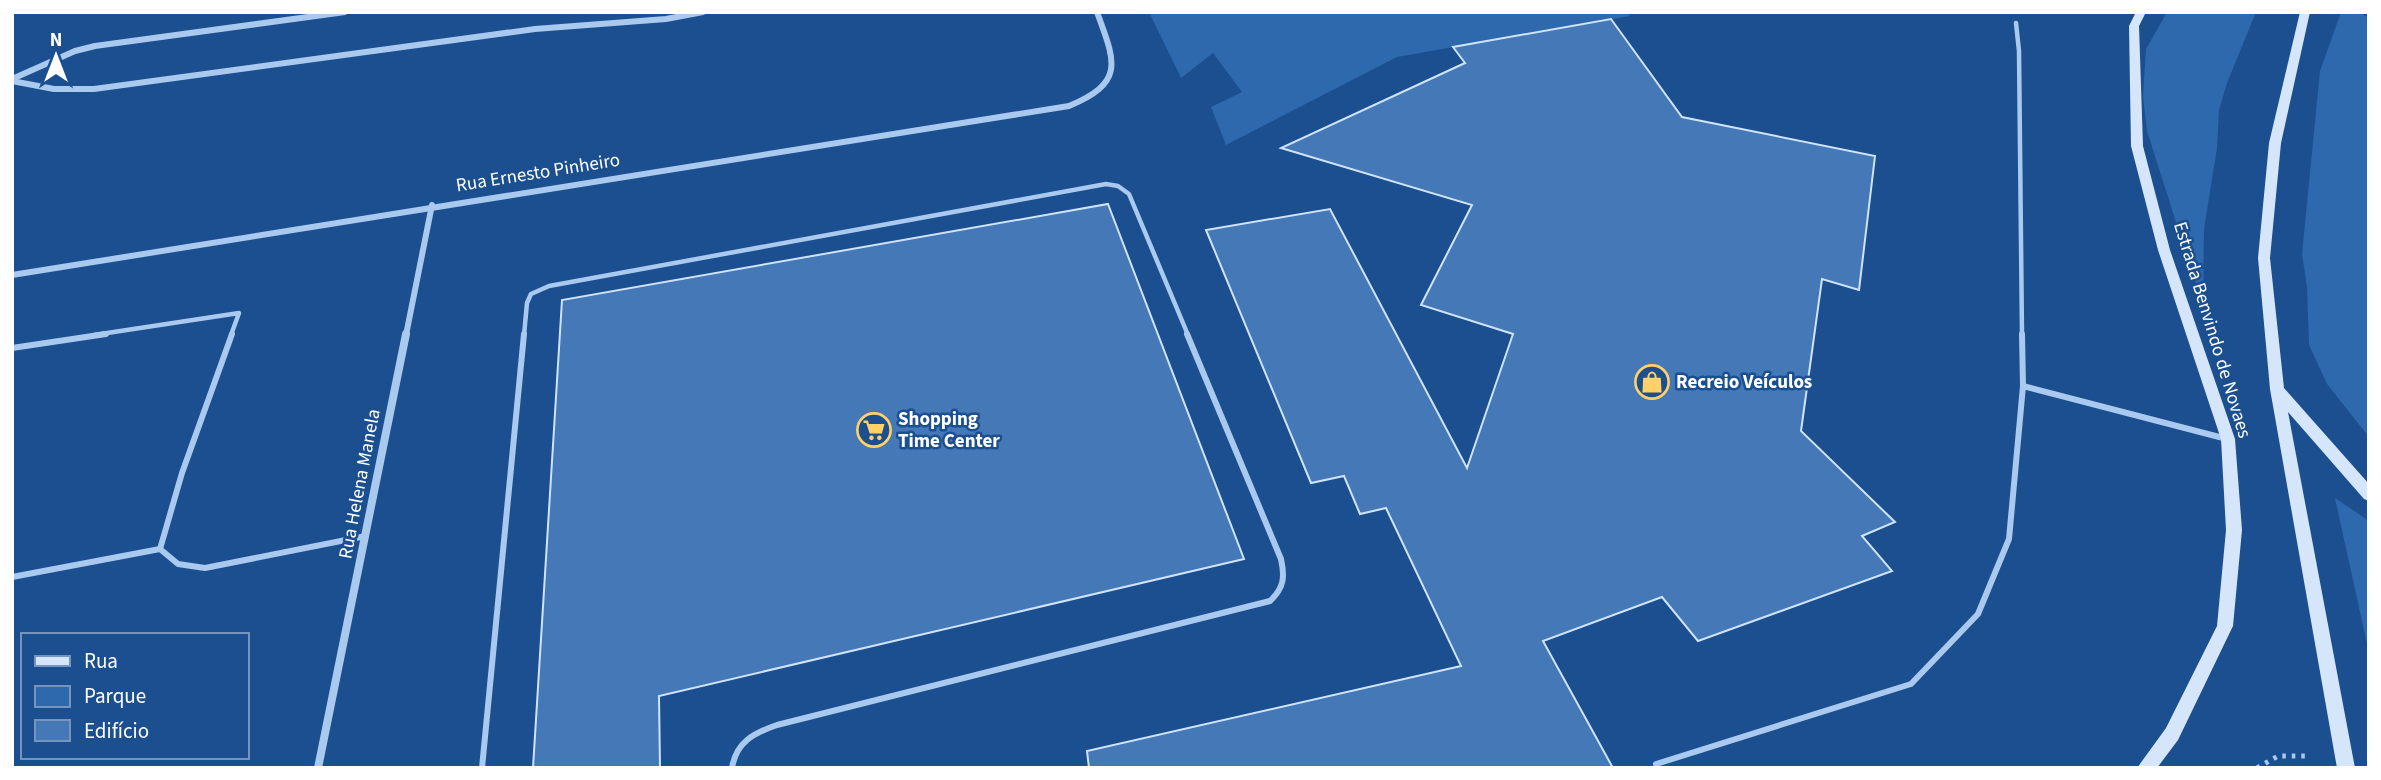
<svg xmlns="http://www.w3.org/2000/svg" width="2381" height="780" font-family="'Source Sans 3',sans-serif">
  <rect width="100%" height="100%" fill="#1b4f8f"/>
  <g fill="#2e69ad">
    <path d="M 1149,12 L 1627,12 L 1630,16 L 1397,57 L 1226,145 L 1211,107 L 1242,92 L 1213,53 L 1181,78 Z"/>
    <path d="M 2167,12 L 2256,12 L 2227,83 L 2219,110 L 2217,148 L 2204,229 L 2203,307 L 2147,131 L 2143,96 L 2146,49 Z"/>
    <path d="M 2341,12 L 2359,12 L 2369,18 L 2369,437 L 2327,384 L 2309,345 L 2307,287 L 2302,254 L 2320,71 Z"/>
    <path d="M 2335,498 L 2369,521 L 2369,653 Z"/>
  </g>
  <g fill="#4478b7" stroke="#cfe3fa" stroke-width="2">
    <path d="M 1611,19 L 1682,117 L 1875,156 L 1859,290 L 1822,279 L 1801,431 L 1895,522 L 1862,536 L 1892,571 L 1698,641 L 1662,597 L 1543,641 L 1613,768 L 1089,768 L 1087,751 L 1461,666 L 1386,508 L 1360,514 L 1344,476 L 1311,483 L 1206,230 L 1330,209 L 1467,468 L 1513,334 L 1421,305 L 1472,205 L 1281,148 L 1465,63 L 1453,47 Z"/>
    <path d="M 1108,204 L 1244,559 L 659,696 L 660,768 L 533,768 L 562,300 Z"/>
  </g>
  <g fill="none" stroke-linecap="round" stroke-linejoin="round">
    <path stroke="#a9c9ee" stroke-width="5" stroke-dasharray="3.5 6" stroke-linecap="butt" d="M 2257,768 L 2278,756 L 2306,756"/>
    <g stroke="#a9c9ee" stroke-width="4.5">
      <path d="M 2016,23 L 2019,51 L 2022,335"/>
      <path d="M 94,335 L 239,313 L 231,335"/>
      <path d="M 524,335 L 527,303 L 531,294 L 549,286 L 1106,184 L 1118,186 L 1129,194 L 1188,335"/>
    </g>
    <g stroke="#a9c9ee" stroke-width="6">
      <path d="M 232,334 L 182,473 L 160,549 L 178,564 L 205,568 L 366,536"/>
      <path d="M 12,348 L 106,334"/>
      <path d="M 2023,386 L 2227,439"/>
      <path d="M 12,577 L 160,549"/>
      <path d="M 1656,764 L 1911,684 L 1978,614 L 2009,539 L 2023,386 L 2022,334"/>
      <path d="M 482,768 L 524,334"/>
      <path d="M 732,768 C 736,742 754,733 777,725 L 1270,601 C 1284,588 1285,577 1281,559 L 1187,334"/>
    </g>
    <g stroke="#a9c9ee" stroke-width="6">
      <path d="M 12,79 L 75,51 L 95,46 L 345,12"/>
      <path d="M 12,81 L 54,89 L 94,89 L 535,29 L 666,19 L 703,12"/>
      <path d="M 12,275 L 1069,106 C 1126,82 1115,62 1097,12"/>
      <path d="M 406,335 L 432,205"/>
    </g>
    <path stroke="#a9c9ee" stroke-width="8" d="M 318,768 L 406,334"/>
    <g fill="#d6e6fa" fill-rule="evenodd">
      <path d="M 2136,12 L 2146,12 L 2139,26 L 2143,146 L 2170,250 L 2235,439 L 2242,530 L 2233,626 L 2178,740 L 2157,768 L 2137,768 L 2166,728 L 2217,626 L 2226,530 L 2221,439 L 2158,250 L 2131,146 L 2129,26 Z"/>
      <path d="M 2300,12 L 2310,12 L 2281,143 L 2270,258 L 2284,388 L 2369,484 L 2369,501 L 2364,499 L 2288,412 L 2355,768 L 2337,768 L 2270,389 L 2258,258 L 2269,143 Z"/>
    </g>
  </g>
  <defs>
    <g id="shop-ring" transform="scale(1.75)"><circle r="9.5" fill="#1b4f8f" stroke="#ffd166" stroke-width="1.5"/><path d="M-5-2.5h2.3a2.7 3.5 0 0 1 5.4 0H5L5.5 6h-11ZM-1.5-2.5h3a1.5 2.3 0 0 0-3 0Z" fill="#ffd166"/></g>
    <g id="supermarket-ring" transform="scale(1.75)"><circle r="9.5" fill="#1b4f8f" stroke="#ffd166" stroke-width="1.5"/><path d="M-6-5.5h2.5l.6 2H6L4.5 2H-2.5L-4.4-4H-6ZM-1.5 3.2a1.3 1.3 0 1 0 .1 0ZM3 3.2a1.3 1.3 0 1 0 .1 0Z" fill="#ffd166"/></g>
  </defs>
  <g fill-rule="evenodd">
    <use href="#shop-ring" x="1652" y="382"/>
    <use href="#supermarket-ring" x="874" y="430"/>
  </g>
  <g text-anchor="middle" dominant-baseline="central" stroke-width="5" stroke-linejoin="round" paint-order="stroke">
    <g font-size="19" fill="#fff" stroke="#1b4f8f">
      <text transform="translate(538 173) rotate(-9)">Rua Ernesto Pinheiro</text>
      <text transform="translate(2212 330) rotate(73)">Estrada Benvindo de Novaes</text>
      <text transform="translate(360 484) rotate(-79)">Rua Helena Manela</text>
    </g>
    <g font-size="19" font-weight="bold" fill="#fff" stroke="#1b4f8f" text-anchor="start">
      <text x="1676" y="382">Recreio Veículos</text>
      <text x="898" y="419">Shopping<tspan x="898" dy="22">Time Center</tspan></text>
    </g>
  </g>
  <rect width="2381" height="780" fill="none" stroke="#ffffff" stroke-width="28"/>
  <rect x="21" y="633" width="228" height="126" fill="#1b4f8f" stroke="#7695bc" stroke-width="2"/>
  <rect x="35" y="656" width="35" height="10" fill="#d6e6fa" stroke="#7695bc" stroke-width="2"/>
  <text x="84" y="668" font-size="21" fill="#ffffff">Rua</text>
  <rect x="35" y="686" width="35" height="21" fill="#2e69ad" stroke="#7695bc" stroke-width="2"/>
  <text x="84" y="703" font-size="21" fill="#ffffff">Parque</text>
  <rect x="35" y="720" width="35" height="21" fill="#4478b7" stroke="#7695bc" stroke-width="2"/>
  <text x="84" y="738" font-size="21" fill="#ffffff">Edifício</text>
  <g transform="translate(56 56)" stroke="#1b4f8f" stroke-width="5" paint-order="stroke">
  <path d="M0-5L12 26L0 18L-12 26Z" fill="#ffffff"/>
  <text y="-10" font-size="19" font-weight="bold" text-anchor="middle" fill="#ffffff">N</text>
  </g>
</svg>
